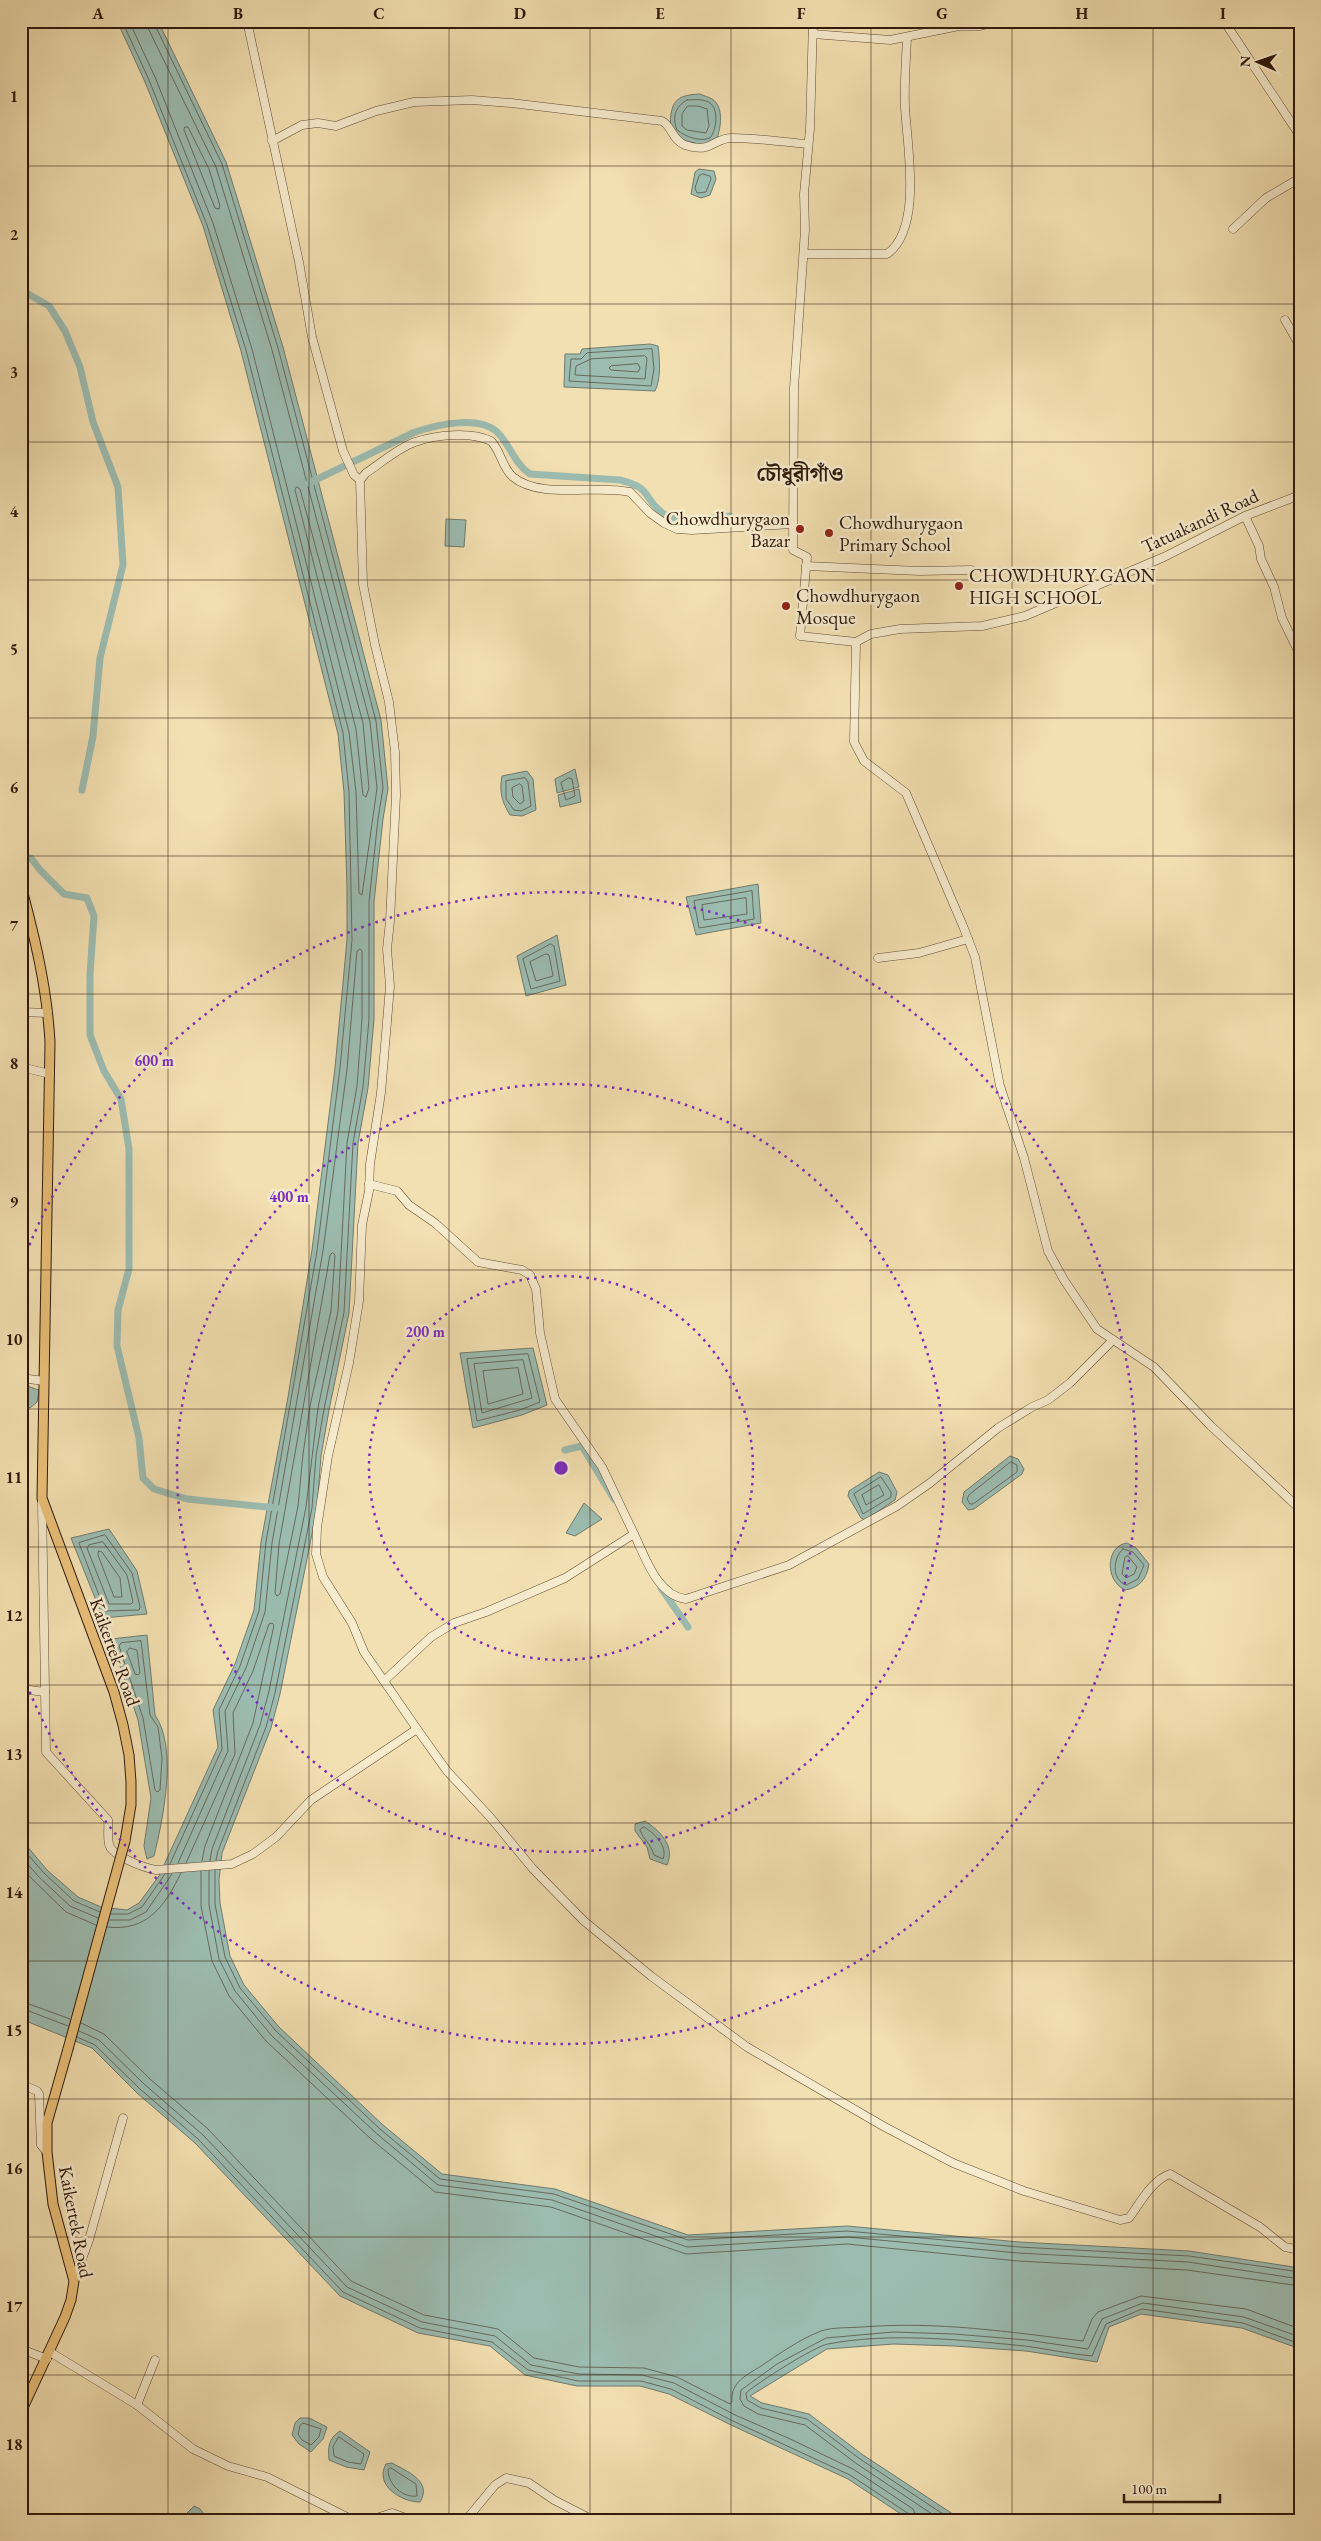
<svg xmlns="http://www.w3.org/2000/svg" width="1321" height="2541" font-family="'EB Garamond','Noto Serif Bengali',serif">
  <rect width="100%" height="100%" fill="#f3e0b2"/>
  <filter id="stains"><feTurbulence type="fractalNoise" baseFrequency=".004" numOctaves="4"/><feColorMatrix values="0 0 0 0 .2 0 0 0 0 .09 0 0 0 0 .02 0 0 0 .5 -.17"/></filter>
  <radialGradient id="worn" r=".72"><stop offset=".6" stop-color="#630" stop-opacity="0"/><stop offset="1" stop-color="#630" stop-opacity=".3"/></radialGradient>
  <g fill="#9cbcb1" stroke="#707b6e">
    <path d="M 117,21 L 158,21 L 226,162 L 283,347 L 381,720 L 388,789 L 383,819 L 374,902 L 374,1019 L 368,1088 L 358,1143 L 349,1313 L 329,1410 L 321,1456 L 317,1509 L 280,1694 L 271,1728 L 222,1853 L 219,1880 L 220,1903 L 230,1956 L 244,1985 L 279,2027 L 383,2125 L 442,2174 L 555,2189 L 688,2235 L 847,2226 L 1019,2242 L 1189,2251 L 1300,2268 L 1300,2349 L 1242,2328 L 1141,2314 L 1109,2327 L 1097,2362 L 1026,2351 L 954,2346 L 894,2344 L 827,2349 L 750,2396 L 762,2403 L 809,2414 L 863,2455 L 962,2520 L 910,2520 L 848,2479 L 731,2425 L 669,2394 L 640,2386 L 577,2386 L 525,2375 L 490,2346 L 418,2333 L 340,2296 L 195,2143 L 137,2093 L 92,2048 L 21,2019 L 21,1839 L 47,1870 L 78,1897 L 101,1907 L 127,1910 L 139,1903 L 159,1876 L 218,1747 L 213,1710 L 235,1664 L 254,1610 L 261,1542 L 288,1397 L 312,1250 L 335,1068 L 347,940 L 347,887 L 344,792 L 338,734 L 241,351 L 203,226 L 145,82 Z"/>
    <path d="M 700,94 C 704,96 709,97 712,99 C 724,106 721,128 717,138 L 703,145 L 682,140 L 670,126 C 671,102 675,95 700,94 Z"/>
    <path d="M 699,169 L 714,171 L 716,179 L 710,195 L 701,198 L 691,194 L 695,172 Z"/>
    <path d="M 650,344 L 658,346 C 660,360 661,379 655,391 L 564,387 L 565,354 L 580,354 L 582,349 Z"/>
    <path d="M 446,519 L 466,520 L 464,547 L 445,546 Z"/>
    <path d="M 575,769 L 579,787 L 557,793 L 555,779 Z"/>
    <path d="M 527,771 L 533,779 L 536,810 L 522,816 L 510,815 C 502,802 499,792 502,776 Z"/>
    <path d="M 579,789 L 581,802 L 560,807 L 558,795 Z"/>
    <path d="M 758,884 L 761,923 L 696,935 L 686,897 Z"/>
    <path d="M 557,935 L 566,985 L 526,996 L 517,956 Z"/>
    <path d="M 533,1348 L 547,1405 L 522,1415 L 473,1428 L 460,1353 Z"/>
    <path d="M 21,1384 L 39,1390 L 37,1402 L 30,1408 L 21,1405 Z"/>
    <path d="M 1010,1456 L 1018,1459 L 1024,1469 L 1022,1474 L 974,1509 L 968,1510 L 962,1502 L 964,1492 Z"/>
    <path d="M 879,1472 L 888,1475 L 897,1492 L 895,1500 L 865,1520 L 861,1518 L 848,1496 L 849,1491 Z"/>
    <path d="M 584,1503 L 602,1519 L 575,1536 L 566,1533 Z"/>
    <path d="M 109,1529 L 137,1571 L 147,1614 L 103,1618 L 71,1538 Z"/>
    <path d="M 1127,1543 L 1136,1548 L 1149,1564 C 1147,1579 1139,1588 1125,1590 C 1105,1581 1105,1546 1127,1543 Z"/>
    <path d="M 147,1635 L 155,1715 C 178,1748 163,1819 154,1856 L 147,1859 L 144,1846 L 151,1798 L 138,1720 L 111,1639 Z"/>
    <path d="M 645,1821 C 659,1830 676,1846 667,1865 L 650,1859 L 647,1847 L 635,1831 L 635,1824 Z"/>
    <path d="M 300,2418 L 309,2418 L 327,2427 L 323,2439 L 311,2452 L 299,2444 L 292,2435 L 295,2423 Z"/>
    <path d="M 340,2431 L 370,2452 L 364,2470 L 346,2467 L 329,2460 C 328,2447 328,2439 340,2431 Z"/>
    <path d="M 392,2463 C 406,2471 433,2481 420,2502 C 401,2502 374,2485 386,2464 Z"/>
    <path d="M 194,2506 L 200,2509 L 209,2520 L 180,2520 Z"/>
  </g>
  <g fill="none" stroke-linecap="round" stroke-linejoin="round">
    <g stroke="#666a5e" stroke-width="1">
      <path d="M 122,21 L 149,80 L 207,225 L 246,350 L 343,733 L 349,792 L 352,940 L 340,1068 L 317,1251 L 266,1542 L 259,1611 L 240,1666 L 219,1710 L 222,1749 L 170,1864"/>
      <path d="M 129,21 L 155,77 L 213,223 L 252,349 L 349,732 L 356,792 L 359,893 L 362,895 L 377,788 L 370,722 L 272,350 L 216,167 L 148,28 L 147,21"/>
      <path d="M 153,21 L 222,164 L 278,348 L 376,721 L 383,788 L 378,819 L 369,902 L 369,1019 L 363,1087 L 353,1143 L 344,1312 L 324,1409 L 316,1456 L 312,1508 L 275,1693 L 266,1727 L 218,1851 L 216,1860"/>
      <path d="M 687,100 C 694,100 705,98 711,104 C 719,111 716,131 710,138 C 700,142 686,137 677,130 C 672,118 675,106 687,100 Z"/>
      <path d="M 688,106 L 698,106 L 707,109 L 709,126 L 706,133 L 687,130 L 682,126 L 682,114 Z"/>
      <path d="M 185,127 L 188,127 L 209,169 L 220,206 L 219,209 L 215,208 L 184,130 Z"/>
      <path d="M 703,174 L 710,176 L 711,179 L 706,192 L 697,193 L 695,188 L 699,176 Z"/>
      <path d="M 652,349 L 654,369 L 651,386 L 569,381 L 571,359 L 581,359 L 587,353 Z"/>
      <path d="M 645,356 L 647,358 L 645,379 L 575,375 L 576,366 L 591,359 Z"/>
      <path d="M 638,364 L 640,368 L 638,372 L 611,370 L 609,368 L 611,366 Z"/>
      <path d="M 297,487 L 300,489 L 363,723 L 369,788 L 366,797 L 363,795 L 356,729 L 295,490 Z"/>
      <path d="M 525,778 L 528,782 L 531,806 L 521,811 L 514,810 L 506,799 L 506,781 Z"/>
      <path d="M 569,778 L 572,779 L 575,796 L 566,800 L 561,783 Z"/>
      <path d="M 520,784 L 522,786 L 524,801 L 520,804 L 513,797 L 512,788 Z"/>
      <path d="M 752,891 L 754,919 L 699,928 L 694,901 Z"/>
      <path d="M 746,898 L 747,914 L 704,920 L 702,905 Z"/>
      <path d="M 551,944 L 554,946 L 560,981 L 531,989 L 523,959 Z"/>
      <path d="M 546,954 L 549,955 L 553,976 L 536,981 L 530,962 Z"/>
      <path d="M 333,1253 L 335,1255 L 331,1311 L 310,1406 L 303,1454 L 298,1506 L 280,1594 L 277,1596 L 275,1593 L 279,1544 L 330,1255 Z"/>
      <path d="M 528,1354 L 540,1402 L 520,1410 L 477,1421 L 467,1359 Z"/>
      <path d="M 523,1360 L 532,1398 L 482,1413 L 474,1364 Z"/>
      <path d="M 518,1368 L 523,1394 L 488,1404 L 483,1371 Z"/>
      <path d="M 1011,1462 L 1017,1465 L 1017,1472 L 973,1504 L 970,1504 L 967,1499 L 969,1495 Z"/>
      <path d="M 881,1477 L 891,1492 L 891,1497 L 863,1514 L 854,1494 Z"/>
      <path d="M 879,1485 L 884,1495 L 866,1505 L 862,1495 Z"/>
      <path d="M 105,1535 L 132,1573 L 140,1607 L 139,1610 L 105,1611 L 79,1543 Z"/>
      <path d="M 103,1542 L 127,1575 L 133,1602 L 131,1604 L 109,1604 L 87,1548 L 89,1545 Z"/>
      <path d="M 1123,1549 L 1133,1552 L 1144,1565 L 1138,1579 L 1126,1585 C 1111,1579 1113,1558 1123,1549 Z"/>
      <path d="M 99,1551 L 102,1552 L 120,1578 L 122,1597 L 114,1597 L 98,1555 Z"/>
      <path d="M 1128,1556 L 1137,1567 L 1134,1574 L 1126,1578 L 1122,1574 L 1125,1557 Z"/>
      <path d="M 141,1641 L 150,1715 L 158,1727 L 162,1758 L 160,1790 L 157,1792 L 155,1790 L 143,1718 L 119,1646 L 121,1643 Z"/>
      <path d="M 130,1648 L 137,1650 L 140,1673 L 138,1675 L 135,1674 L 127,1652 Z"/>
      <path d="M 644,1827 C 654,1833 668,1846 663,1859 L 654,1855 C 650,1842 644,1841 640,1830 Z"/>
      <path d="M 21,1847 L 44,1873 L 74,1901 L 100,1912"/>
      <path d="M 21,1857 L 39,1877 L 70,1906 L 98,1918"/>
      <path d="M 178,1863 L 228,1751 L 225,1711 L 246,1668 L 265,1612 L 272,1543 L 323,1251 L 347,1069 L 357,951 L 360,949 L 362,951 L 362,1019 L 357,1086 L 347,1143 L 338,1311 L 318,1408 L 306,1507 L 269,1691 L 260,1725 L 212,1849 L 210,1861"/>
      <path d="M 186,1863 L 235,1754 L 233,1713 L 253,1671 L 269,1624 L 272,1623 L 274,1625 L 253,1723 L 205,1846 L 202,1861"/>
      <path d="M 21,1868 L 66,1912 L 96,1925"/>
      <path d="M 215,1870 L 215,1904 L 225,1957 L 240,1988 L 276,2031 L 380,2129 L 440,2179 L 554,2194 L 688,2240 L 847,2231 L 1019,2247 L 1189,2256 L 1300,2272"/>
      <path d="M 201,1871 L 201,1906 L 212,1961 L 229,1996 L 266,2041 L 371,2139 L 435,2192 L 551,2207 L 686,2254 L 847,2244 L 1018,2261 L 1187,2270 L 1300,2286"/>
      <path d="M 209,1871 L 209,1905 L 219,1959 L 235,1991 L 271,2035 L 376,2133 L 438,2185 L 552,2200 L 687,2247 L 847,2237 L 1018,2253 L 1188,2262 L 1300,2279"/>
      <path d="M 111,1914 L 128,1914 L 142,1907 L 165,1874"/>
      <path d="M 109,1920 L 130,1920 L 146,1912 L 172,1874"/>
      <path d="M 107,1927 C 147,1932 165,1906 181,1873"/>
      <path d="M 21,2001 L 70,2019"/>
      <path d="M 21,2008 L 68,2026"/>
      <path d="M 81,2023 L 104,2034 L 150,2079 L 208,2129 L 351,2281 L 424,2315 L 498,2329 L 534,2358 L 579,2367 L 644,2368 L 677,2377 L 730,2404 L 732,2402 C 730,2382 747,2375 761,2366 C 779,2354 800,2339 821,2331 C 833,2327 849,2328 862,2327 C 937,2321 1010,2332 1083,2341 L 1092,2319 L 1098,2312 L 1141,2296 L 1246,2309 L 1300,2329"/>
      <path d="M 79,2031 L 99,2040 L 144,2084 L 203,2135 L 347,2287 L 422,2322 L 495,2336 L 531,2365 L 579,2374 L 642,2375 L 674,2383 L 735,2415 L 788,2438 L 853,2469 L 913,2509 L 918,2520"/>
      <path d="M 77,2037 L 95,2045 L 140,2089 L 198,2139 L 343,2292 L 420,2328 L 492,2342 L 528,2370 L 578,2381 L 641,2381 L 671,2389 L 733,2421 L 850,2475 L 909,2514 L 912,2520"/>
      <path d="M 303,2423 L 321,2429 L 319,2437 L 311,2445 L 302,2440 L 298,2434 L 300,2426 Z"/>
      <path d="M 339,2437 L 364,2454 L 361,2464 L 348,2462 L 334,2456 L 333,2447 Z"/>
      <path d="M 391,2468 L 416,2484 L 417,2496 C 402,2498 388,2484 388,2470 Z"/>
      <path d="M 941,2520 L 857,2464 L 805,2425 L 758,2414 L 744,2406 L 740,2399 L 741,2390 L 777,2364 L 826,2338 L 893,2332 L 954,2334 L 1027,2340 L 1088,2349 L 1102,2319 L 1143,2303 L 1244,2317 L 1300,2337"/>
      <path d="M 952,2520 L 860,2459 L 807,2419 L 761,2408 L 747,2400 L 746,2393 C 757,2383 815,2346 828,2344 C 891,2332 961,2340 1025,2346 C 1047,2349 1070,2354 1092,2356 L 1106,2324 L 1142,2309 L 1243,2323 L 1300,2344"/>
    </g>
    <g stroke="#9cbcb1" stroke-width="7">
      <path d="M 21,290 L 49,306 L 65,331 L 80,367 L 93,422 L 118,487 L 123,565 L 100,658 L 93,736 L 82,790"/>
      <path d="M 309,483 L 415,432 C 436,425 481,414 499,434 C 510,446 515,464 530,474 L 620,480 C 652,488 642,496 661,512 C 678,525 710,518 730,516"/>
      <path d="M 21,859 L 31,858 L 40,870 L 64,894 L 87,898 L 94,916 L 90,974 L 90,1035 L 104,1071 L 121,1099 L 129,1149 L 129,1269 L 118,1310 L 117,1346 L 139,1438 L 143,1478 L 154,1489 L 187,1499 L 277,1508"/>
      <path d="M 565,1450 L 582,1446 L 614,1499"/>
      <path d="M 661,1588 L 688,1627"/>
    </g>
    <g stroke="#604b34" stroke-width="9">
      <g id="minor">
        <path d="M 247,21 L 299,262 L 312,337 L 343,451 L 354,475 L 360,480"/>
        <path d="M 813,21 L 810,129 L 804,194 L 805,230 L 794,388 L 793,550 L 807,557 L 800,636 L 856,642"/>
        <path d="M 1224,21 L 1300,136"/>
        <path d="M 813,34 L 890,40 L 959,26 L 979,26 L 1000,21"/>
        <path d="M 272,141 L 302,125 L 318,123 L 336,126 L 376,111 L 414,102 L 472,100 L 511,103 L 662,121 C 672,126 672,140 685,145 C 712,154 713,138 732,138 C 757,138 783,142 808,144"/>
        <path d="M 1233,229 L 1266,198 L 1300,178"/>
        <path d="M 804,254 L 887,254 C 923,229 907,145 905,107 C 904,84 906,61 907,38"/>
        <path d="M 1285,320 L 1300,346"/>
        <path d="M 1245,516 L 1259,546 L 1261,559 L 1274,587 L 1282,618 L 1300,655"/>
        <path d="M 806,566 L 919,571 L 971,570"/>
        <path d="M 856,642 L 854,742 L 864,761 L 906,793 L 963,926 L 975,957 L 1000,1086 L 1024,1158 L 1048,1251 L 1064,1280 L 1097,1329 L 1154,1367 L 1211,1426 L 1300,1509"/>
        <path d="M 856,642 L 871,634 L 900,629 L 982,626 L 1025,616 L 1164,557 L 1245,516 L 1300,495"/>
        <path d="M 878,958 L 919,953 L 968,939"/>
        <path d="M 21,1012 L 48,1013"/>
        <path d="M 21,1067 L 50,1074"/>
        <path d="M 369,1184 L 397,1191 L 409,1205 L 435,1223 L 478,1262 L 522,1270 L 530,1275 L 536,1289 L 540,1333 L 555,1399 L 602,1467 L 634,1534"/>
        <path d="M 21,1378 L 44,1381"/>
        <path d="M 42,1501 L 46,1752 L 108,1820 C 109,1828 107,1836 109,1844 C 111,1856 145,1868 156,1870 L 232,1864 L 253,1854 L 276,1837 L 311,1800 L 417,1729 L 447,1771 L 490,1817 L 533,1869 L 584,1921 L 651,1976 L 747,2047 L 883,2126 L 953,2163 L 1024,2191 L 1120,2220 L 1129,2218 C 1140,2203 1152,2180 1170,2174 L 1260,2227 L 1285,2247 L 1300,2250"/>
        <path d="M 384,1681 L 431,1637 L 454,1623 L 486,1612 L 565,1578 L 634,1534 C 645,1556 657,1596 686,1599 L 789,1565 L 897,1506 L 930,1483 L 998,1428 L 1032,1407 L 1048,1400 L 1070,1383 L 1113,1340"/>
        <path d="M 21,1689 L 45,1692"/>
        <path d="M 417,1729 L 364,1652 L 352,1623 L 323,1577 L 316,1554 L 317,1528 L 328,1456 L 349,1363 L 359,1301 L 362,1225 L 369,1191 L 370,1164 L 381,1093 L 390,986 L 387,949 L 390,921 L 396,795 L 395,752 L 389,702 L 375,645 L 363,584 L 360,480 L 366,473 C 381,463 398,448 415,442 C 436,435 470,431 491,441 C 501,451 502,468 513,477 C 541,500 596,484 630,492 L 650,513 L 664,523 L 677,529 L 692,530 L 793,524"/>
        <path d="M 21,2084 L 37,2091 L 39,2094 L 41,2145 L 47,2152"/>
        <path d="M 74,2281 L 89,2240 L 123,2118"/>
        <path d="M 21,2349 L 47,2359"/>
        <path d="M 50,2352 L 137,2405 L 193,2449 L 228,2466 L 267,2477 L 353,2520"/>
        <path d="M 137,2405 L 155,2360"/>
        <path d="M 370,2520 L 392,2513 L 411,2520"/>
        <path d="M 466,2520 L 495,2485 L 506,2478 L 529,2483 L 554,2500 L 593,2520"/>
      </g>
    </g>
    <g stroke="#2f190a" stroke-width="11">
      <g id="major">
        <path d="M 21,886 C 35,938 47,988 50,1042 L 42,1498 L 114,1692 L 123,1725 L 129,1755 L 131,1782 L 131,1805 L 125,1841"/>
        <path d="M 21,2412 L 65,2317 L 71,2300 L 74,2281 L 53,2204 L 47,2152 L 47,2123 L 68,2049"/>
      </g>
    </g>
    <use href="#minor" stroke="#f7ebcd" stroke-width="8"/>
    <use href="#major" stroke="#eac079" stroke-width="9"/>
    <g stroke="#2f190a" stroke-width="11" stroke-linecap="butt">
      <path id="major-bridge" d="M 68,2049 L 125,1841"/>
    </g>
    <use href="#major-bridge" stroke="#eac079" stroke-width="9"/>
  </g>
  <path fill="none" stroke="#2f190a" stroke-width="1" stroke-opacity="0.55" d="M 168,21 L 168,2520M 309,21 L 309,2520M 449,21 L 449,2520M 590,21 L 590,2520M 731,21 L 731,2520M 871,21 L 871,2520M 1012,21 L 1012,2520M 1153,21 L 1153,2520M 21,166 L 1300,166M 21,304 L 1300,304M 21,442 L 1300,442M 21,580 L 1300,580M 21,718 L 1300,718M 21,856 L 1300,856M 21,994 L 1300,994M 21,1132 L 1300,1132M 21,1270 L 1300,1270M 21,1409 L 1300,1409M 21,1547 L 1300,1547M 21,1685 L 1300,1685M 21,1823 L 1300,1823M 21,1961 L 1300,1961M 21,2099 L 1300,2099M 21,2237 L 1300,2237M 21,2375 L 1300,2375"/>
  <g fill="none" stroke="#7b2cbf" stroke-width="2.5" stroke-dasharray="2.5 5">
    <circle cx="561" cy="1468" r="192"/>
    <circle cx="561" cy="1468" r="384"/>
    <path d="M21 1266A576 576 0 1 1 21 1670"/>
  </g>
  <g fill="#8f2418" stroke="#f7ebcd" stroke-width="2">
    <circle cx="800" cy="529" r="5"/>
    <circle cx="829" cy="533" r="5"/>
    <circle cx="959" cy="586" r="5"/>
    <circle cx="786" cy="606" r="5"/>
  </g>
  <g text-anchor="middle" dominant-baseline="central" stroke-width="5" stroke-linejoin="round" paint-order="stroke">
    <g font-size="19" fill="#2f190a" stroke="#f7ebcd" text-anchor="start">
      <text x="790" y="518" text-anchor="end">Chowdhurygaon<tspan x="790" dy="22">Bazar</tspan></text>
      <text x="839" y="522">Chowdhurygaon<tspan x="839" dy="22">Primary School</tspan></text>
      <text x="969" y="575">CHOWDHURY GAON<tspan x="969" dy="22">HIGH SCHOOL</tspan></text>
      <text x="796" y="595">Chowdhurygaon<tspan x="796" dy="22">Mosque</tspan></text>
    </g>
    <g font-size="19" fill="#2f190a" stroke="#f7ebcd">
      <text transform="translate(1200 521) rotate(-25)">Tatuakandi Road</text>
      <text transform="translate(115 1652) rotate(70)">Kaikertek Road</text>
      <text transform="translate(76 2222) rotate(79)">Kaikertek Road</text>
    </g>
    <g font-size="21" font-weight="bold" fill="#2f190a" stroke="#f7ebcd">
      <text x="800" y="473">চৌধুরীগাঁও</text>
    </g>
  </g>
  <circle cx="561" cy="1468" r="8" fill="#7b2cbf" stroke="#f7ebcd" stroke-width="2.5"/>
  <g font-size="15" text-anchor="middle" font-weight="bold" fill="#7b2cbf" stroke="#f7ebcd" stroke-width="5" stroke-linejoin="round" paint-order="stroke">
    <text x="154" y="1066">600 m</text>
    <text x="289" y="1202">400 m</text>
    <text x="425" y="1337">200 m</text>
  </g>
  <rect width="1321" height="2541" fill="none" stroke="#f3e0b2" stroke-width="55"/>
  <g transform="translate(1258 62) rotate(272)" stroke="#f7ebcd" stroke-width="4" paint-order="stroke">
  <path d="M0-4L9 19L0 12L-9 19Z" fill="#2f190a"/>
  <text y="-8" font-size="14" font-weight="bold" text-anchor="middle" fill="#2f190a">N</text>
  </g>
  <path d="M1124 2494v8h96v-8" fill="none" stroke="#2f190a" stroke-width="2.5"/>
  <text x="1131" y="2494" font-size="15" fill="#2f190a" stroke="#f7ebcd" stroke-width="4" paint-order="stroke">100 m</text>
  <rect x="28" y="28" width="1266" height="2486" fill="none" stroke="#2f190a" stroke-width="2"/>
  <g font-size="16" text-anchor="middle" font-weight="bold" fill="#2f190a">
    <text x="98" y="19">A</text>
    <text x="238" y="19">B</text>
    <text x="379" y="19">C</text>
    <text x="520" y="19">D</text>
    <text x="660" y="19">E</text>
    <text x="801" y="19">F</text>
    <text x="942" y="19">G</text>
    <text x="1082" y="19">H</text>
    <text x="1223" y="19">I</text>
    <text x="14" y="102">1</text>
    <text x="14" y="240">2</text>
    <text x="14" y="378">3</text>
    <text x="14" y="517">4</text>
    <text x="14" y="655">5</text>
    <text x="14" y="793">6</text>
    <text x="14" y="931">7</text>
    <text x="14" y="1069">8</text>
    <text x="14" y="1207">9</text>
    <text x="14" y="1345">10</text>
    <text x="14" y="1483">11</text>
    <text x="14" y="1621">12</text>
    <text x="14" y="1760">13</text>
    <text x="14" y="1898">14</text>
    <text x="14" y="2036">15</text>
    <text x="14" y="2174">16</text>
    <text x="14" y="2312">17</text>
    <text x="14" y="2450">18</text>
  </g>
  <rect width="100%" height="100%" filter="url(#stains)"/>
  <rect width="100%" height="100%" fill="url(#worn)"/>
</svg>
